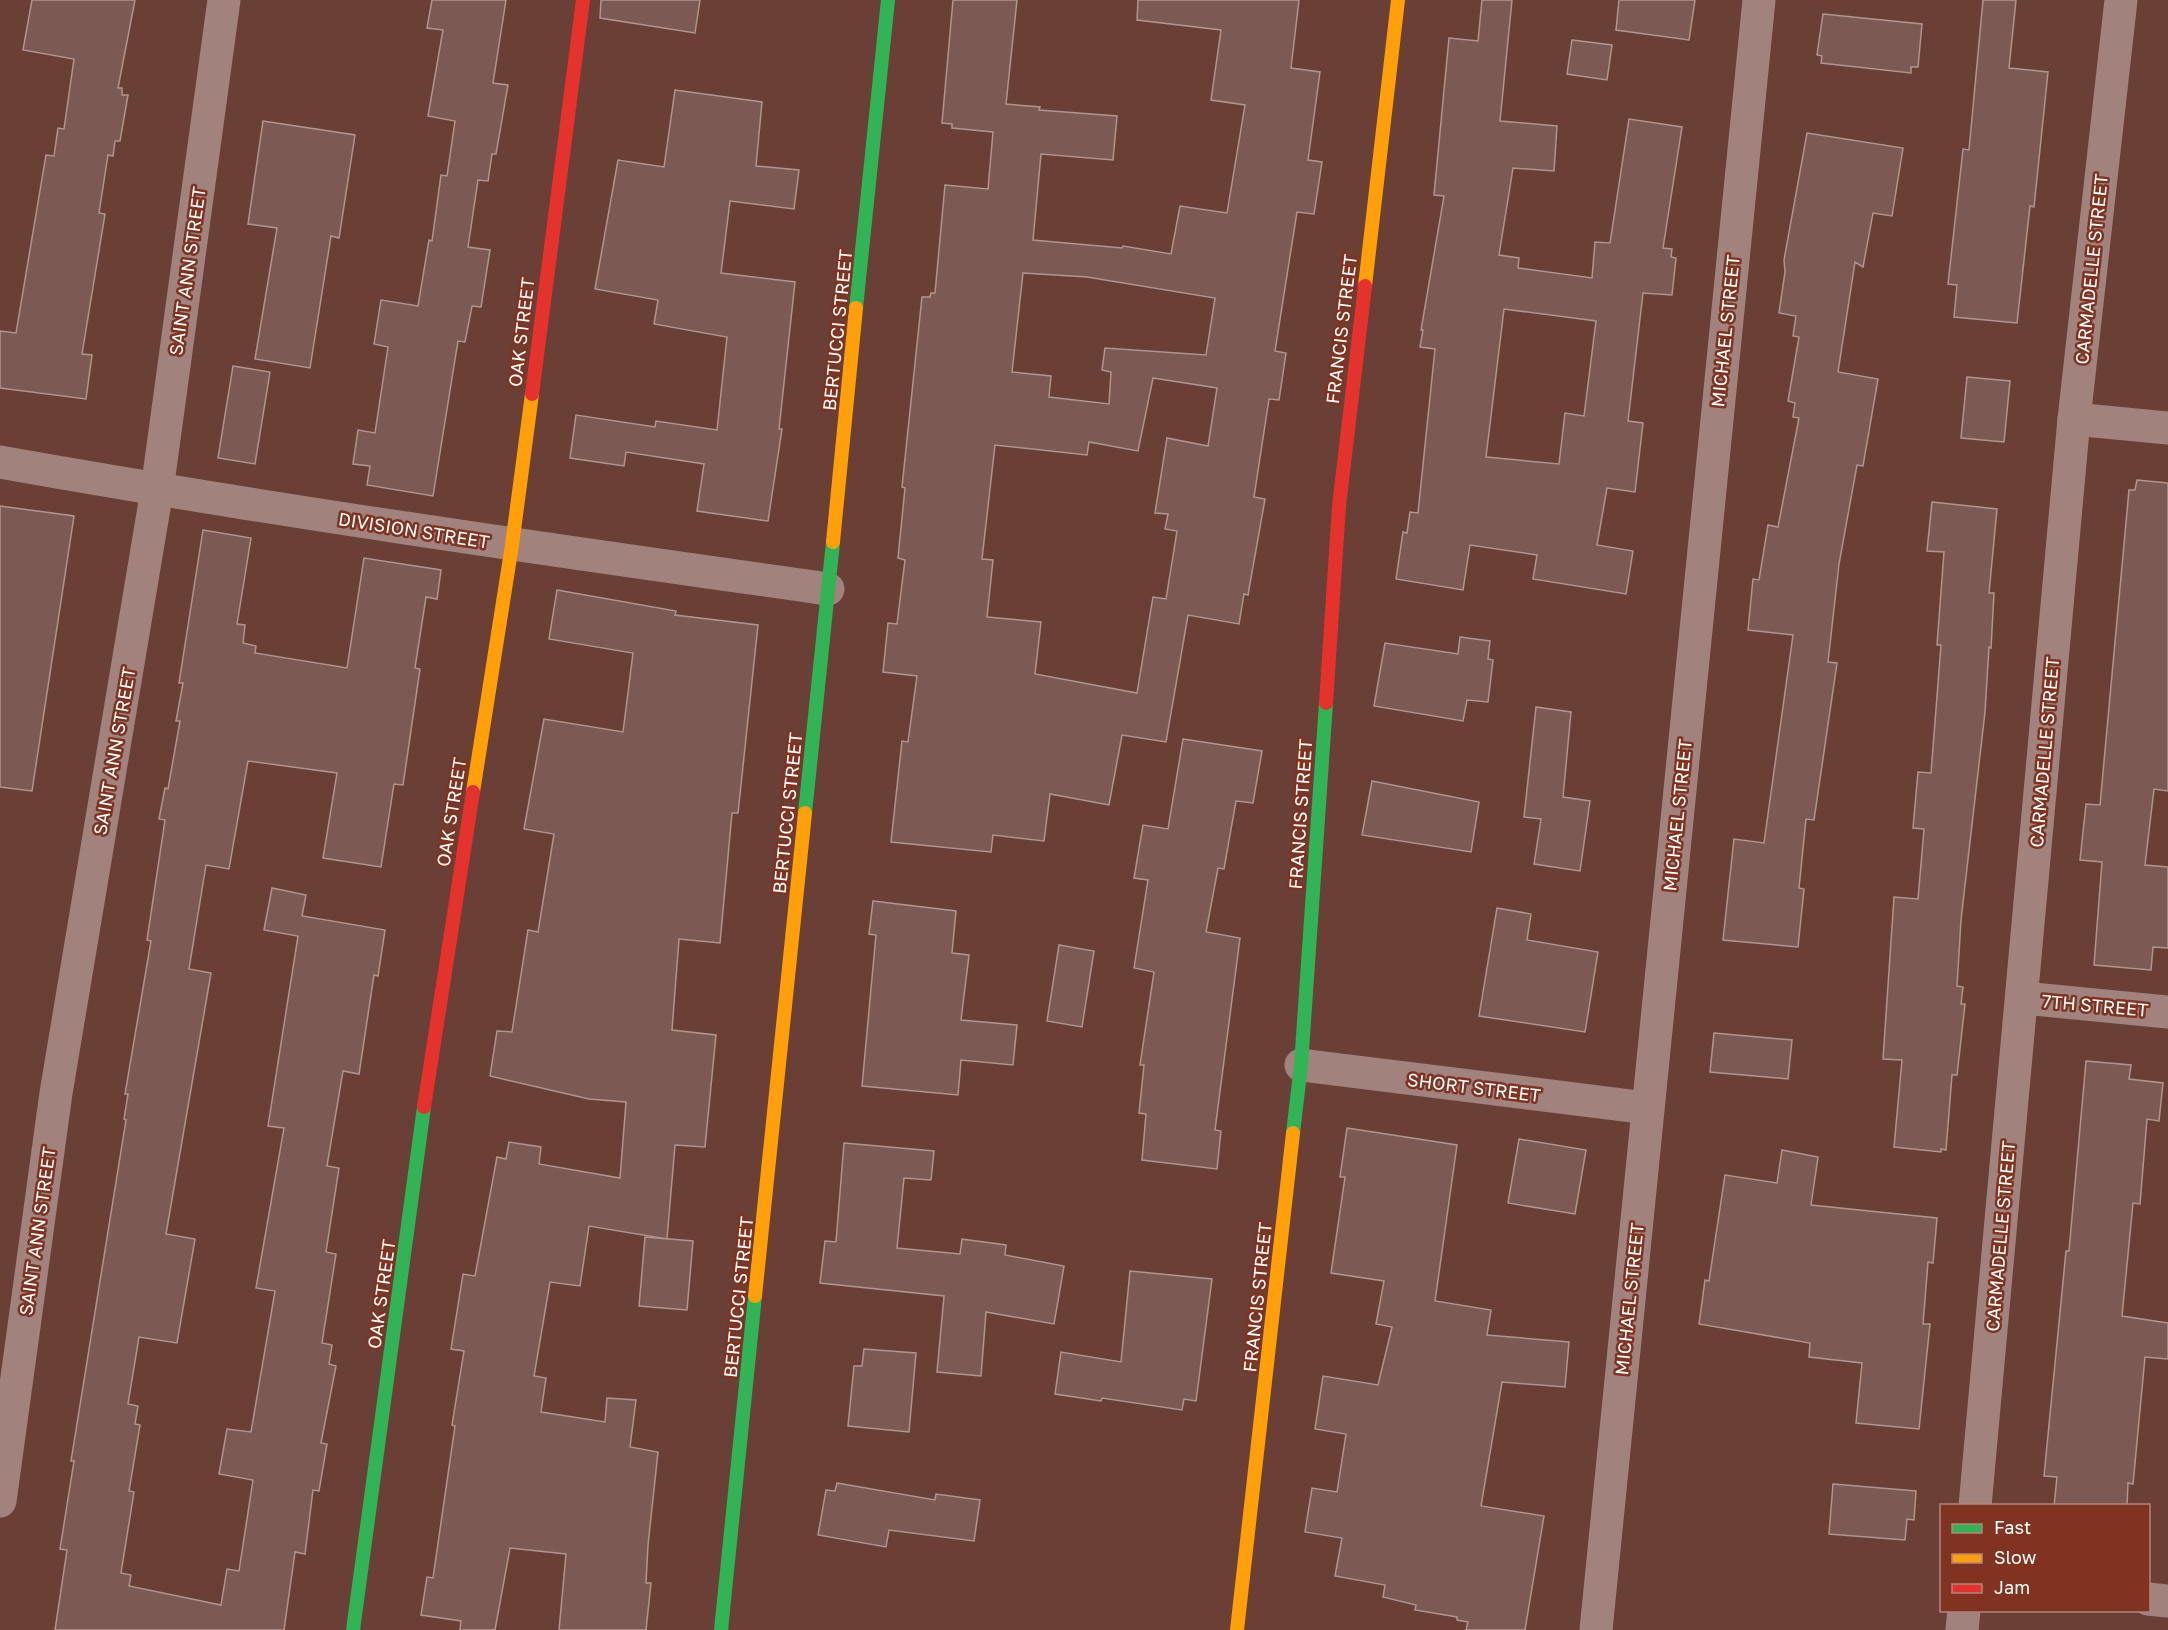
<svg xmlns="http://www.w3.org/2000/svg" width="2168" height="1630" font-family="'Golos Text',sans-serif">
  <rect width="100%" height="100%" fill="#6a4036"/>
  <g fill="#7c5952" stroke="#af958f" stroke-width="1.5" fill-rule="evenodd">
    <path d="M 32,0 L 135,0 L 118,88 L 122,88 L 122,95 L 128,95 L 120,141 L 115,141 L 113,156 L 108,155 L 99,213 L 105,214 L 82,354 L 92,355 L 86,399 L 0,388 L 0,331 L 16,333 L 46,155 L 54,156 L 58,128 L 64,129 L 74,59 L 23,50 Z"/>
    <path d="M 432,0 L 506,0 L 493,83 L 508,85 L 496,154 L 492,154 L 488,181 L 478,180 L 468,247 L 490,250 L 481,307 L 472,306 L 465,342 L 458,341 L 433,496 L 367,485 L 370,466 L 353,464 L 358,430 L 375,433 L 388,347 L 374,344 L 381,300 L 418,306 L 429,240 L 432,241 L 441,175 L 447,176 L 455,121 L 428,116 L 443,30 L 427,28 Z"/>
    <path d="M 601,0 L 700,0 L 695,33 L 600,18 Z"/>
    <path d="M 953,0 L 1017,0 L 1006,104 L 1040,107 L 1039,110 L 1117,116 L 1113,160 L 1041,154 L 1033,240 L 1122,248 L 1123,246 L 1171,254 L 1180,206 L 1227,213 L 1245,105 L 1211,100 L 1221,30 L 1137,20 L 1138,0 L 1299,0 L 1291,68 L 1320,72 L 1308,160 L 1322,162 L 1314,214 L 1297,212 L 1275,351 L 1286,353 L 1279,400 L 1269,399 L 1254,497 L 1265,499 L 1248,595 L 1244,594 L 1239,624 L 1188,615 L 1166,742 L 1122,735 L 1109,805 L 1050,794 L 1044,841 L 993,835 L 991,852 L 891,842 L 902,741 L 908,742 L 917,676 L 883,672 L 888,623 L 897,624 L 905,560 L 898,558 L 905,488 L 902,487 L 922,297 L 930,297 L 931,293 L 935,293 L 945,185 L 988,189 L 993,132 L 952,128 L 952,124 L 942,123 ZM 1023,273 L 1087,277 L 1215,298 L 1206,355 L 1105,348 L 1102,370 L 1111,372 L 1109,404 L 1049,397 L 1051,376 L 1012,372 ZM 1153,378 L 1217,388 L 1208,446 L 1167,438 L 1155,513 L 1168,514 L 1165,529 L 1177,531 L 1166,599 L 1153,597 L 1137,693 L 1035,674 L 1041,622 L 987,617 L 993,560 L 982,559 L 995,445 L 1087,455 L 1089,442 L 1138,451 Z"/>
    <path d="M 1482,0 L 1512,0 L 1500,121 L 1557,126 L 1554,171 L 1513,168 L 1499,255 L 1519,258 L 1518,268 L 1592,278 L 1595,242 L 1610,243 L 1629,119 L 1682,127 L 1663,248 L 1672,249 L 1671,257 L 1676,258 L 1672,295 L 1643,293 L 1628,421 L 1643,423 L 1635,492 L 1607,488 L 1597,545 L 1633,551 L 1626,594 L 1533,579 L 1537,555 L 1470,545 L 1463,590 L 1396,579 L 1403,532 L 1407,533 L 1410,512 L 1418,513 L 1435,349 L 1420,347 L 1423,330 L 1421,330 L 1444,196 L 1434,195 L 1449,38 L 1478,41 ZM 1504,309 L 1596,321 L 1584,416 L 1565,413 L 1559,464 L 1486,457 Z"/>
    <path d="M 1619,0 L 1695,0 L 1689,40 L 1616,30 Z"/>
    <path d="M 1983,0 L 2016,0 L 2009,68 L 2048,72 L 2034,207 L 2030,206 L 2017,323 L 1954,317 L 1957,285 L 1948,284 L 1963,149 L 1969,150 Z"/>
    <path d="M 1823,14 L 1922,24 L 1918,67 L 1911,67 L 1911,73 L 1821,63 L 1822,56 L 1817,55 Z"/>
    <path d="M 1572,40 L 1612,45 L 1607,80 L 1567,74 Z"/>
    <path d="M 675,90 L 762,102 L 756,166 L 799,170 L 794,209 L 730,201 L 721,273 L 795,282 L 779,429 L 782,429 L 768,521 L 697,511 L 704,464 L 626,452 L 624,466 L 570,458 L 576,415 L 655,427 L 656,421 L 717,430 L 727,337 L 654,324 L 658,300 L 595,289 L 618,160 L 664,167 Z"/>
    <path d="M 263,121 L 355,135 L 339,238 L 331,236 L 310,368 L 255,359 L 277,228 L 248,224 Z"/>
    <path d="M 1807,133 L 1903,148 L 1892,216 L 1873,213 L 1863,267 L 1855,262 L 1838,372 L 1878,379 L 1863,466 L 1857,465 L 1839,564 L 1828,662 L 1837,663 L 1814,820 L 1806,819 L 1799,888 L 1804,889 L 1798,947 L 1723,940 L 1734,839 L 1764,843 L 1793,635 L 1748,630 L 1753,579 L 1759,580 L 1768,525 L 1778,527 L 1799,418 L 1793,417 L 1795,403 L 1788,401 L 1799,337 L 1793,336 L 1796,316 L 1779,313 L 1785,272 L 1784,260 Z"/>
    <path d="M 233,366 L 270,372 L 255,464 L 218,458 Z"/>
    <path d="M 1967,377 L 2010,381 L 2004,442 L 1961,438 Z"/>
    <path d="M 2137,480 L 2168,483 L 2168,791 L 2154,789 L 2145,865 L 2168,867 L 2168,948 L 2153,947 L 2151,970 L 2094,965 L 2102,862 L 2080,860 L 2086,804 L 2100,805 L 2129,490 L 2135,490 Z"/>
    <path d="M 1932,502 L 1997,509 L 1989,593 L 1994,593 L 1991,648 L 1989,647 L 1985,712 L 1961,920 L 1957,986 L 1963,987 L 1961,1004 L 1965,1004 L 1957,1075 L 1952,1075 L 1946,1150 L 1941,1149 L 1941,1152 L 1894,1147 L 1902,1060 L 1883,1059 L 1894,897 L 1918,899 L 1924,829 L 1913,828 L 1918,772 L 1931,773 L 1941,645 L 1937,645 L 1944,552 L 1927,551 Z"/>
    <path d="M 0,506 L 74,516 L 32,791 L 0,787 Z"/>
    <path d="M 203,530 L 251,538 L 237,624 L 245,625 L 243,643 L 256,646 L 255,653 L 347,668 L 364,558 L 441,570 L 437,599 L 426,597 L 415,668 L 420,669 L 403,785 L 394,784 L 381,867 L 323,858 L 337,773 L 248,761 L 229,869 L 206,865 L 189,969 L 211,973 L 166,1234 L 195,1239 L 177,1343 L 139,1337 L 128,1404 L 138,1406 L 135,1424 L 140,1425 L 129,1491 L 134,1492 L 121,1573 L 131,1575 L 129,1586 L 221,1605 L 227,1569 L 239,1571 L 253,1480 L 219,1474 L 227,1429 L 251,1432 L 275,1291 L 256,1288 L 284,1128 L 268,1126 L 298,936 L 264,930 L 272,888 L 306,895 L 302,916 L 385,930 L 378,976 L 374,975 L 359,1074 L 343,1071 L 327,1166 L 339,1168 L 326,1252 L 336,1254 L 322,1343 L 332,1345 L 329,1364 L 336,1366 L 321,1443 L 327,1444 L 319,1491 L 313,1490 L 305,1554 L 295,1552 L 284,1630 L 55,1630 L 67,1550 L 60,1549 L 74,1461 L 71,1461 L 126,1120 L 124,1119 L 128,1094 L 125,1094 L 151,941 L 147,940 L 165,820 L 159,819 L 165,788 L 168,789 L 180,721 L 176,721 L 183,683 L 179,683 Z"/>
    <path d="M 557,590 L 676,611 L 675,615 L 758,625 L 738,813 L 732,813 L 720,943 L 679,939 L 672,1030 L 716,1035 L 705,1147 L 675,1145 L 667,1239 L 589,1226 L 580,1286 L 550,1282 L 534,1376 L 546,1378 L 541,1412 L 605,1422 L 607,1398 L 636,1400 L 630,1447 L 658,1452 L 648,1545 L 646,1583 L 651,1583 L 646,1630 L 559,1630 L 566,1554 L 510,1548 L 495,1630 L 460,1630 L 461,1621 L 421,1615 L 427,1577 L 433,1578 L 455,1426 L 452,1425 L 464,1351 L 451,1349 L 463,1274 L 475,1276 L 497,1157 L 506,1159 L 509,1142 L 541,1147 L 539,1164 L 620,1178 L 626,1102 L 589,1099 L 490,1076 L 497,1031 L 512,1032 L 528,930 L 538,932 L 554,834 L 524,829 L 544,719 L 623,732 L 633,653 L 549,639 Z"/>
    <path d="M 1460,637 L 1490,641 L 1488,659 L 1493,660 L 1488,702 L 1467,700 L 1463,721 L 1374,706 L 1385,643 L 1458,654 Z"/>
    <path d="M 1536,707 L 1571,712 L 1563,797 L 1590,801 L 1580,871 L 1534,864 L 1541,819 L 1524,817 Z"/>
    <path d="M 1183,739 L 1262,751 L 1253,803 L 1236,801 L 1224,869 L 1218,868 L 1206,932 L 1240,938 L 1215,1130 L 1221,1131 L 1217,1169 L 1142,1160 L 1146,1114 L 1139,1113 L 1144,1065 L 1140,1065 L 1154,972 L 1134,968 L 1148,880 L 1134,878 L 1143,825 L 1168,829 Z"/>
    <path d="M 1372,781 L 1479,802 L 1471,852 L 1362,835 Z"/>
    <path d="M 873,901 L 956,911 L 952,953 L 969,955 L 961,1020 L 1017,1025 L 1013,1065 L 961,1060 L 958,1095 L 862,1086 L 876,935 L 869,934 Z"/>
    <path d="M 1497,908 L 1531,914 L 1527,940 L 1598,952 L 1585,1032 L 1479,1016 Z"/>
    <path d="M 1059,945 L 1094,951 L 1082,1027 L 1047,1021 Z"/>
    <path d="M 1714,1033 L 1792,1040 L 1788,1079 L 1710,1072 Z"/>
    <path d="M 2086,1061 L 2131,1065 L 2129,1079 L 2163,1083 L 2159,1121 L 2147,1119 L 2140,1204 L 2133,1203 L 2122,1316 L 2168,1323 L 2168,1359 L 2145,1357 L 2133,1484 L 2128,1483 L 2127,1506 L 2054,1506 L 2057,1477 L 2044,1476 L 2066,1251 L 2069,1251 Z"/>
    <path d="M 1347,1128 L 1457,1145 L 1435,1301 L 1491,1310 L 1487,1335 L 1569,1342 L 1565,1387 L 1502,1382 L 1481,1506 L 1544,1516 L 1525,1630 L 1466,1630 L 1468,1622 L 1457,1620 L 1457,1617 L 1415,1610 L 1416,1605 L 1383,1597 L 1385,1585 L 1335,1576 L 1342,1538 L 1305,1532 L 1312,1488 L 1337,1492 L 1346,1434 L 1315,1429 L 1323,1376 L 1378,1385 L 1392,1327 L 1376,1324 L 1384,1281 L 1331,1273 L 1345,1177 L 1340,1177 Z"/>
    <path d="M 1519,1139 L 1586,1150 L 1575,1214 L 1508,1203 Z"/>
    <path d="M 844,1143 L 934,1151 L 931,1180 L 904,1178 L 897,1248 L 960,1254 L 962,1239 L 1006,1245 L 1005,1255 L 1064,1266 L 1054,1324 L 986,1312 L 981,1376 L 937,1372 L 944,1296 L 820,1283 L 825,1241 L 836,1242 Z"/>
    <path d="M 1782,1150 L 1818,1157 L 1811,1205 L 1937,1218 L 1933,1263 L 1928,1262 L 1923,1324 L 1930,1324 L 1919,1429 L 1856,1423 L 1862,1363 L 1809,1357 L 1810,1343 L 1699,1324 L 1705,1280 L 1709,1281 L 1725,1175 L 1777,1183 Z"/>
    <path d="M 645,1237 L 693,1241 L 687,1310 L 639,1306 Z"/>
    <path d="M 1130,1271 L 1212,1279 L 1196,1401 L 1184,1399 L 1182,1410 L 1102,1398 L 1101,1401 L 1055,1394 L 1061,1352 L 1121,1362 Z"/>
    <path d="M 864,1349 L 916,1353 L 909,1432 L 848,1426 L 854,1366 L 862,1366 Z"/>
    <path d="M 837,1483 L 935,1500 L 936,1494 L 980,1500 L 974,1541 L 889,1530 L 886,1547 L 818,1535 L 826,1490 L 835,1491 Z"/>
    <path d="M 1833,1484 L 1916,1491 L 1914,1520 L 1907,1519 L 1905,1540 L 1829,1534 Z"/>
  </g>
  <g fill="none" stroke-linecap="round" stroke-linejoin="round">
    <g stroke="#a1827c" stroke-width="33">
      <path d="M 2074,419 L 2168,428"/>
      <path d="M 0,462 C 275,511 552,550 828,589"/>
      <path d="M 2023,998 L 2168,1012"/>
      <path d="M 1301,1065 L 1647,1108"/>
      <path d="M 0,1501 L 56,1093 L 157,490 L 224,0"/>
      <path d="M 1975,1506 L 2074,419 L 2121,0"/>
      <path d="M 2148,1599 L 2168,1601"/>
      <path d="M 1596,1630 L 1759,0"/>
      <path d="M 1962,1630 L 1964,1610"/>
    </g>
    <g stroke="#30b455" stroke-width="14">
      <path d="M 856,308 L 888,0"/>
      <path d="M 805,813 L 833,542"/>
      <path d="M 1293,1133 L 1301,1065 L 1326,703"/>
      <path d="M 353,1630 L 424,1107"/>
      <path d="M 721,1630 L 755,1296"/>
    </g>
    <g stroke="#ff9f0a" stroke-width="14">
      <path d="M 1365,286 L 1398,0"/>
      <path d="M 833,542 L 856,308"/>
      <path d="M 473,792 L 512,545 L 532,394"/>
      <path d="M 755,1296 L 805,813"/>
      <path d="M 1237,1630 L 1293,1133"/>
    </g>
    <g stroke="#e5322d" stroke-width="14">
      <path d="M 532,394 L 583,0"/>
      <path d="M 1326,703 L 1339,506 L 1365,286"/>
      <path d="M 424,1107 L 473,792"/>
    </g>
  </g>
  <g text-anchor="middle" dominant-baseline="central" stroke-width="5" stroke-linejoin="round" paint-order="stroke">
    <g font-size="18" fill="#fff" stroke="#803320">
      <text transform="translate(2091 269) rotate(-84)">CARMADELLE STREET</text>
      <text transform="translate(187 271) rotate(-82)">SAINT ANN STREET</text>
      <text transform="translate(1341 329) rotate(-83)">FRANCIS STREET</text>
      <text transform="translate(837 330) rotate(-84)">BERTUCCI STREET</text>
      <text transform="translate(1725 331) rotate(-84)">MICHAEL STREET</text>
      <text transform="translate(521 332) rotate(-83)">OAK STREET</text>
      <text transform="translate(414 530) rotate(9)">DIVISION STREET</text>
      <text transform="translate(114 751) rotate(-80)">SAINT ANN STREET</text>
      <text transform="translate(2044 752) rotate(-85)">CARMADELLE STREET</text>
      <text transform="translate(451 812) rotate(-81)">OAK STREET</text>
      <text transform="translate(787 813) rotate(-84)">BERTUCCI STREET</text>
      <text transform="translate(1300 814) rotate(-86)">FRANCIS STREET</text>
      <text transform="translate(1677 815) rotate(-84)">MICHAEL STREET</text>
      <text transform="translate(2095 1005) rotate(5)">7TH STREET</text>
      <text transform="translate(1474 1087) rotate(7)">SHORT STREET</text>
      <text transform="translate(37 1231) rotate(-82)">SAINT ANN STREET</text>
      <text transform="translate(2000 1236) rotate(-85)">CARMADELLE STREET</text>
      <text transform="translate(381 1294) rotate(-82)">OAK STREET</text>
      <text transform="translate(738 1297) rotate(-84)">BERTUCCI STREET</text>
      <text transform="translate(1257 1297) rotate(-84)">FRANCIS STREET</text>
      <text transform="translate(1629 1299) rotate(-84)">MICHAEL STREET</text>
    </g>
  </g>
  <rect x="1940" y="1504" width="210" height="108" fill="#803320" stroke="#b38579" stroke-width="1.5"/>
  <rect x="1952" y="1524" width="30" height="9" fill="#30b455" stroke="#b38579" stroke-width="1.5"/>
  <text x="1994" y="1534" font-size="18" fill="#ffffff">Fast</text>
  <rect x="1952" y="1554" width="30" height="9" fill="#ff9f0a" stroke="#b38579" stroke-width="1.5"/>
  <text x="1994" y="1564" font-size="18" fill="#ffffff">Slow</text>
  <rect x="1952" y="1584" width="30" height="9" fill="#e5322d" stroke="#b38579" stroke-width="1.5"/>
  <text x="1994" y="1594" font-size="18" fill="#ffffff">Jam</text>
</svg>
